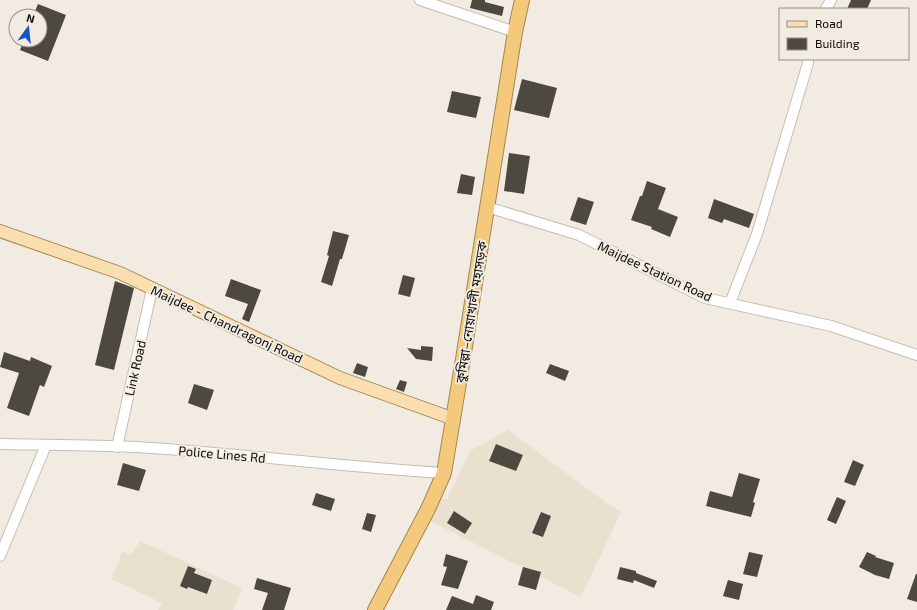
<svg xmlns="http://www.w3.org/2000/svg" width="917" height="610" font-family="'Exo 2','Noto Sans Bengali',sans-serif">
  <rect width="100%" height="100%" fill="#f1ebe1"/>
  <g fill="#eae0cf">
    <path d="M 508,430 L 608,504 L 621,512 L 581,597 L 426,519 L 436,496 L 447,500 L 470,451 Z"/>
    <path d="M 140,541 L 242,588 L 233,610 L 158,610 L 162,603 L 112,579 L 122,552 L 132,554 Z"/>
  </g>
  <g fill="#4d4840">
    <path d="M 472,0 L 485,0 L 485,2 L 504,7 L 502,16 L 470,8 Z"/>
    <path d="M 851,0 L 871,0 L 867,9 L 847,9 Z"/>
    <path d="M 38,4 L 66,15 L 48,61 L 20,50 L 24,40 L 40,40 L 40,16 L 33,16 Z"/>
    <path d="M 522,79 L 557,88 L 549,118 L 514,110 Z"/>
    <path d="M 452,91 L 481,97 L 476,118 L 447,112 Z"/>
    <path d="M 509,153 L 530,156 L 524,194 L 504,191 Z"/>
    <path d="M 461,174 L 475,177 L 472,195 L 457,193 Z"/>
    <path d="M 647,181 L 666,188 L 658,209 L 678,217 L 670,237 L 651,229 L 652,227 L 631,220 L 640,196 L 642,196 Z"/>
    <path d="M 578,197 L 594,202 L 586,225 L 570,220 Z"/>
    <path d="M 714,199 L 754,214 L 749,228 L 724,219 L 722,223 L 708,218 Z"/>
    <path d="M 333,231 L 349,235 L 342,259 L 340,259 L 332,286 L 321,282 L 329,256 L 327,255 Z"/>
    <path d="M 403,275 L 415,278 L 410,297 L 398,294 Z"/>
    <path d="M 231,279 L 261,290 L 249,322 L 242,319 L 248,304 L 225,296 Z"/>
    <path d="M 115,281 L 134,288 L 114,370 L 95,365 Z"/>
    <path d="M 421,346 L 433,347 L 432,361 L 416,359 L 407,348 L 421,350 Z"/>
    <path d="M 4,352 L 30,361 L 31,357 L 52,366 L 44,387 L 40,385 L 29,416 L 7,408 L 19,373 L 0,367 Z"/>
    <path d="M 357,363 L 368,367 L 365,377 L 353,373 Z"/>
    <path d="M 550,364 L 569,371 L 565,381 L 546,373 Z"/>
    <path d="M 400,380 L 407,382 L 404,392 L 396,389 Z"/>
    <path d="M 194,384 L 214,390 L 207,410 L 188,403 Z"/>
    <path d="M 496,444 L 523,455 L 516,471 L 489,461 Z"/>
    <path d="M 853,460 L 864,465 L 855,486 L 844,482 Z"/>
    <path d="M 123,463 L 146,470 L 139,491 L 117,485 Z"/>
    <path d="M 739,473 L 760,479 L 753,502 L 755,503 L 751,517 L 706,506 L 710,491 L 732,497 Z"/>
    <path d="M 316,493 L 335,499 L 331,511 L 312,505 Z"/>
    <path d="M 837,497 L 846,501 L 836,524 L 827,520 Z"/>
    <path d="M 454,511 L 472,523 L 465,534 L 447,523 Z"/>
    <path d="M 541,512 L 551,516 L 543,537 L 532,533 Z"/>
    <path d="M 367,513 L 376,515 L 371,532 L 362,529 Z"/>
    <path d="M 749,552 L 763,555 L 757,577 L 743,574 Z"/>
    <path d="M 867,552 L 876,556 L 875,557 L 894,563 L 889,579 L 875,575 L 859,567 Z"/>
    <path d="M 446,554 L 468,561 L 458,589 L 441,585 L 447,567 L 443,566 Z"/>
    <path d="M 188,566 L 196,569 L 194,573 L 212,580 L 207,594 L 188,587 L 187,589 L 180,586 Z"/>
    <path d="M 523,567 L 541,572 L 536,590 L 518,585 Z"/>
    <path d="M 620,567 L 636,571 L 636,573 L 657,581 L 654,588 L 634,580 L 633,583 L 617,579 Z"/>
    <path d="M 916,574 L 917,574 L 917,602 L 907,599 Z"/>
    <path d="M 257,578 L 291,588 L 284,610 L 262,610 L 268,593 L 254,589 Z"/>
    <path d="M 728,580 L 743,584 L 739,600 L 723,596 Z"/>
    <path d="M 476,595 L 494,602 L 491,610 L 446,610 L 452,596 L 473,604 Z"/>
  </g>
  <g fill="none" stroke-linecap="round" stroke-linejoin="round">
    <g stroke="#c4beb4" stroke-width="12">
      <g id="minor">
        <path d="M 420,0 L 515,32"/>
        <path d="M 826,9 L 831,0"/>
        <path d="M 487,207 L 579,235 L 705,298 L 831,326 L 917,355"/>
        <path d="M 730,303 L 757,234 L 808,63 L 808,59"/>
        <path d="M 0,444 C 45,445 91,445 136,447 C 239,453 341,467 444,473"/>
        <path d="M 117,447 L 152,289"/>
        <path d="M 0,556 L 46,445"/>
      </g>
    </g>
    <g stroke="#a48653" stroke-width="14">
      <path id="major" d="M 0,231 L 120,273 L 340,378 L 454,419"/>
    </g>
    <g stroke="#a48653" stroke-width="16">
      <path id="highway" d="M 375,610 L 428,509 L 444,473 L 463,359 L 515,32 L 522,0"/>
    </g>
    <use href="#minor" stroke="#fff" stroke-width="10"/>
    <use href="#major" stroke="#f9dfb0" stroke-width="12"/>
    <use href="#highway" stroke="#f5c97c" stroke-width="14"/>
  </g>
  <g text-anchor="middle" dominant-baseline="central" stroke-width="4" stroke-linejoin="round" paint-order="stroke">
    <g font-size="13" fill="#0d0b08" stroke="#f1ebe1">
      <text transform="translate(655 271) rotate(25)">Maijdee Station Road</text>
      <text transform="translate(471 312) rotate(-81)">কুমিল্লা–নোয়াখালী মহাসড়ক</text>
      <text transform="translate(227 324) rotate(25)">Maijdee - Chandragonj Road</text>
      <text transform="translate(135 368) rotate(-77)">Link Road</text>
      <text transform="translate(222 454) rotate(5)">Police Lines Rd</text>
    </g>
  </g>
  <rect x="779" y="8" width="130" height="52" fill="#f1ebe1" stroke="#96918a"/>
  <rect x="787" y="21" width="20" height="6" fill="#f9dfb0" stroke="#96918a"/>
  <text x="815" y="28" font-size="12" fill="#0d0b08">Road</text>
  <rect x="787" y="38" width="20" height="12" fill="#4d4840" stroke="#96918a"/>
  <text x="815" y="48" font-size="12" fill="#0d0b08">Building</text>
  <g transform="translate(28 28) rotate(15)"><circle r="19" fill="#f1ebe1" stroke="#96918a"/>
  <path d="M0-3L7 15L0 10L-7 15Z" fill="#1655c1"/>
  <text y="-6" font-size="11" font-weight="bold" text-anchor="middle" fill="#0d0b08">N</text>
  </g>
</svg>
